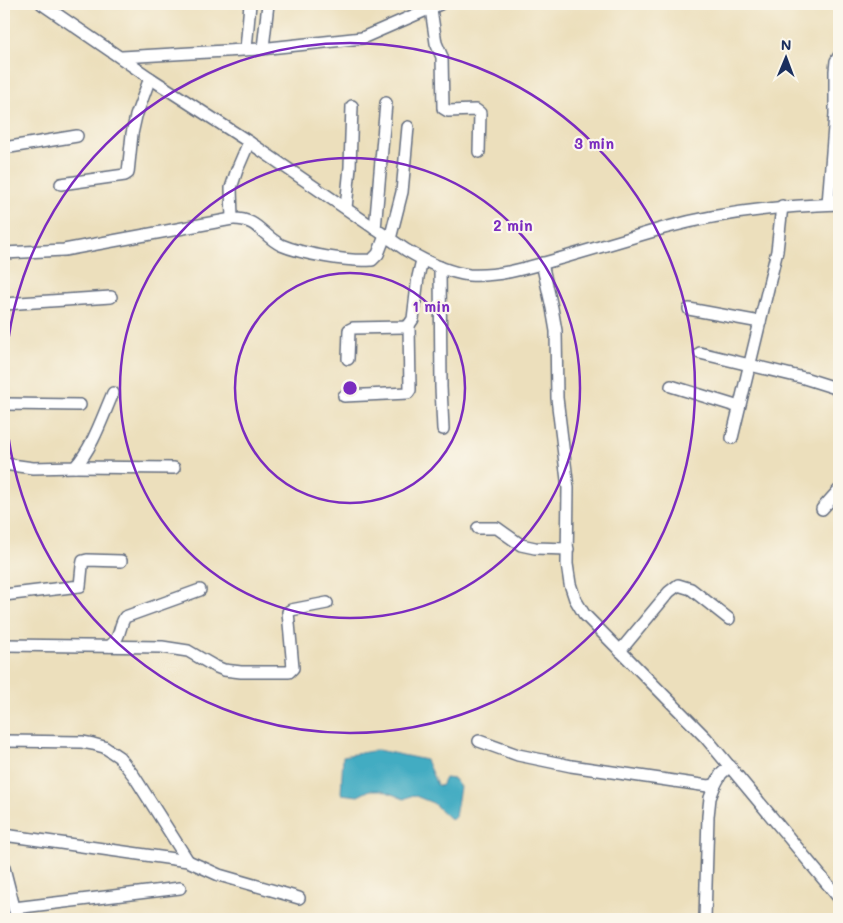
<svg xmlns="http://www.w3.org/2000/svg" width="843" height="923" font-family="Mali,sans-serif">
  <rect width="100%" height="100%" fill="#fbf7ec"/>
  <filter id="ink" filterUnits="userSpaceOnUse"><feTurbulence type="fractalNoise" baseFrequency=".02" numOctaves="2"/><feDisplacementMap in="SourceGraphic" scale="10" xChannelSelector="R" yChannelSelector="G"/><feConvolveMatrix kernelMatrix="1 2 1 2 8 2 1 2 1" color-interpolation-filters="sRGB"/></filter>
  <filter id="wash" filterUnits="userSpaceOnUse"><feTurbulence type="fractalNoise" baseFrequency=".0096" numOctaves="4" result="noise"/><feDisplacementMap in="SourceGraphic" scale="20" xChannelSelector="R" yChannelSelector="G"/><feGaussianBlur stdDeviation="1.12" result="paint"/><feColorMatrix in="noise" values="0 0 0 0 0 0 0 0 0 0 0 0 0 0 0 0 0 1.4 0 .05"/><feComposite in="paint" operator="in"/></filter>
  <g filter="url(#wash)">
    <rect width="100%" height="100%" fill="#ecdfbc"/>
    <path fill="#43acc2" stroke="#2f6e90" d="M 378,750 L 426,760 L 437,785 L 441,786 L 445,778 L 454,779 L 460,787 L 455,817 L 450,819 L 433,803 L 413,795 L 404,799 L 382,790 L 370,790 L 358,796 L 341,794 L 343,756 Z"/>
  </g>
  <g filter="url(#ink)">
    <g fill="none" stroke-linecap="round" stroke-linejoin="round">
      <g stroke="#646d7f" stroke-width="14">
        <g id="minor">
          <path d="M 42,4 L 150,78 L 249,142 L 406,250 C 426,262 446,272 469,275 C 500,277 533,266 562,258 C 596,248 630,238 664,228 C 722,212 778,206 839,204"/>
          <path d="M 431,9 L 436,43 L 442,57 L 443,108 L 448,111 L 476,110 L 480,113 L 479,152"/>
          <path d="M 263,48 L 268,4"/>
          <path d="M 246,49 L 250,4"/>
          <path d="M 122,57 L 260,49 L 362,38 L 440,4"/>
          <path d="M 4,148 L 77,136"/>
          <path d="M 61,184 L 125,175 L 128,173 L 132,134 L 136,116 L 150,78"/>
          <path d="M 828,204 L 835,114 L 835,71 L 836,61 L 839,56"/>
          <path d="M 346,208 L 350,167 L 352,106"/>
          <path d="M 232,219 L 231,188 L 237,170 L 249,142"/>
          <path d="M 375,229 L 386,103"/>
          <path d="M 390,239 L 402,192 L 408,127"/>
          <path d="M 4,253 L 64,250 L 232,219 C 258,218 261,235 281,245 C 302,254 349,262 372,260 L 378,254 L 385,236"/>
          <path d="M 542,263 L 552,308 L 556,331 L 557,398 L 568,488 L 567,564 L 570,584 L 575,599 L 584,614 L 706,738 L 839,898"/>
          <path d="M 440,267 L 441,387 L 443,429"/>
          <path d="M 4,304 L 111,297"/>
          <path d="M 689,309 L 760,322"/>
          <path d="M 700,353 L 804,378 L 839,389"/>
          <path d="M 348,359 L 349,330 L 353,328 L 404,327 L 409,325 L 413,319 L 418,277 L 422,260"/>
          <path d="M 671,386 L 739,407"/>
          <path d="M 344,396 L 408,393 L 410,390 L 409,325"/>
          <path d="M 4,404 L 80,405"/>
          <path d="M 732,438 L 777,251 L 782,206"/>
          <path d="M 4,464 L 33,468 L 75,467 C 93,447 102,418 113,393"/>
          <path d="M 75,467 L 174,468"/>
          <path d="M 822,509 L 839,490"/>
          <path d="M 478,528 L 497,528 L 521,545 L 535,548 L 568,549"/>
          <path d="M 4,595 L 80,586 L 82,566 L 83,561 L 87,560 L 121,561"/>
          <path d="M 4,645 L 162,647 L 188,651 L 214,666 L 224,670 L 241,672 L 289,672 L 293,668 L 288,612 L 291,610 L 327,603"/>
          <path d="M 110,646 C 122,636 118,628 125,617 L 200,590"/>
          <path d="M 620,651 L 669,592 L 678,585 L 691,589 L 729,619"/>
          <path d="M 4,741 L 82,742 L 93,744 L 104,747 L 119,757 L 134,776 L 188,861"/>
          <path d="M 479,741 L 518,755 L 571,766 L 708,786 L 715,785"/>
          <path d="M 4,835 L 188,861 L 219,875 L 299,898"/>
          <path d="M 4,868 L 17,919"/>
          <path d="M 14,908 L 180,888"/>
          <path d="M 705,919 L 708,816 L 710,798 L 715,785 L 721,774 L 730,766"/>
        </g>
      </g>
      <use href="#minor" stroke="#fff" stroke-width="11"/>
    </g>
  </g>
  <g fill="none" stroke="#7b2cbf" stroke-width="2.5">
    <circle cx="350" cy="388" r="115"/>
    <circle cx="350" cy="388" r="230"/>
    <circle cx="350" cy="388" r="345"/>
  </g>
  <circle cx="350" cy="388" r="8" fill="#7b2cbf" stroke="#fbf7ec" stroke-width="2.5"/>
  <g font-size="15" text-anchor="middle" font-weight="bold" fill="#7b2cbf" stroke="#fbf7ec" stroke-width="4.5" stroke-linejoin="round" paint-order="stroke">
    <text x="594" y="149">3 min</text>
    <text x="513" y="231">2 min</text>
    <text x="431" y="312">1 min</text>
  </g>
  <rect width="843" height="923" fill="none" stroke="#fbf7ec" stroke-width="20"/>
  <g transform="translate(786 58) rotate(1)" stroke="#fbf7ec" stroke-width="4" paint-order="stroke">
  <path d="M0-4L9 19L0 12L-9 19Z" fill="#1b2f5e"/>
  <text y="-8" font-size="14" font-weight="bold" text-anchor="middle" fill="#1b2f5e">N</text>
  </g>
</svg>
